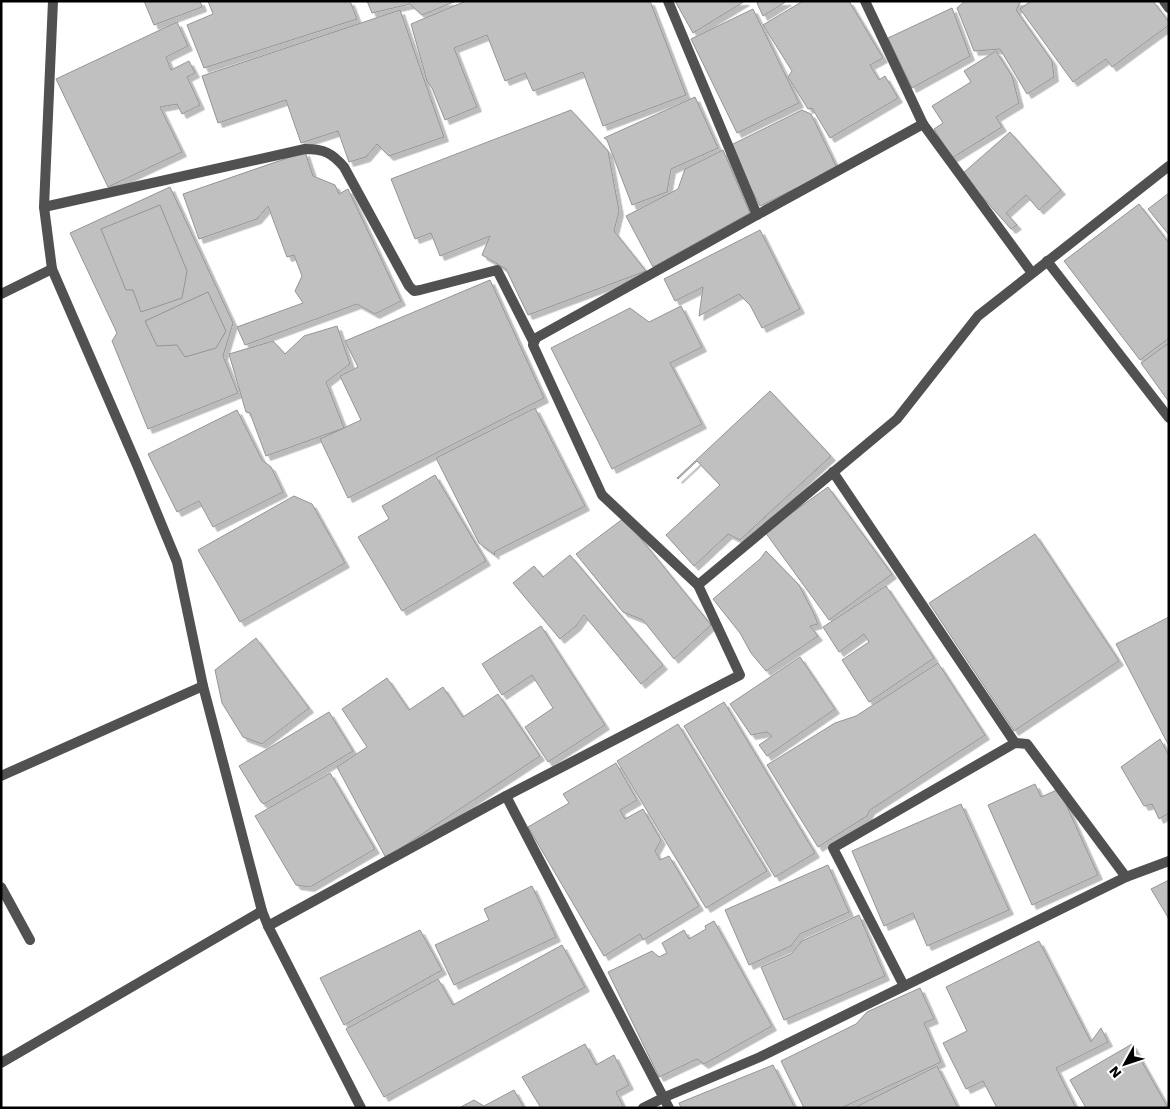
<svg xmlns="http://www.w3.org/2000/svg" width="1170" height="1109" font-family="'Work Sans',sans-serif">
  <defs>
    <filter id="shadow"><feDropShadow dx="4.5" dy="4.5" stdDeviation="0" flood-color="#0004"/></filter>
  </defs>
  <rect width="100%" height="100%" fill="#fff"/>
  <g fill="#c0c0c0" stroke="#959595" filter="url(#shadow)">
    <path d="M 144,1 L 200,1 L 202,7 L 154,25 Z"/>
    <path d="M 208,1 L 350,1 L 357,19 L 204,68 L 187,25 L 213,14 Z"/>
    <path d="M 367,1 L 456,1 L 422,15 L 410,4 L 372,13 Z"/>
    <path d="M 466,1 L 650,1 L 686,95 L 603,126 L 583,72 L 533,91 L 525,73 L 505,81 L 487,35 L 454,48 L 477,107 L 445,120 L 432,88 L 427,81 L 411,24 Z"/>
    <path d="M 675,1 L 745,1 L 693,33 Z"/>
    <path d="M 760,1 L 787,1 L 763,16 L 757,3 Z"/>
    <path d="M 803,1 L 849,1 L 883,58 L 870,65 L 879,80 L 885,76 L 898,98 L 830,138 L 812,108 L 808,109 L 788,77 L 792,71 L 763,25 Z"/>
    <path d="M 965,1 L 1021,1 L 1016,10 L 1052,61 L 1054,77 L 1027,94 L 1000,49 L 974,51 L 957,8 Z"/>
    <path d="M 1031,1 L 1153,1 L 1169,22 L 1169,25 L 1112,67 L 1106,59 L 1073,82 L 1020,9 Z"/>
    <path d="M 952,8 L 970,56 L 912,88 L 888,38 Z"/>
    <path d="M 753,9 L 799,103 L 737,133 L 691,39 Z"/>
    <path d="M 400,10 L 444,137 L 389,156 L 377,144 L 366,157 L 349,162 L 338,131 L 301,143 L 286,100 L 218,123 L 202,76 Z"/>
    <path d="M 177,22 L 188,46 L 166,57 L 171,70 L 189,61 L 195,73 L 187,77 L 200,105 L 182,114 L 177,104 L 160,107 L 182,152 L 108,187 L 56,79 Z"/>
    <path d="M 996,51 L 1012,76 L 1019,103 L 996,117 L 1002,127 L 952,158 L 934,129 L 943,123 L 932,106 L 971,82 L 964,71 Z"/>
    <path d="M 695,97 L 718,148 L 671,169 L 667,192 L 632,205 L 607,140 L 604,138 Z"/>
    <path d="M 571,110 L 608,151 L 619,211 L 614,231 L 646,271 L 528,315 L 506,269 L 482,255 L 490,236 L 440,256 L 431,233 L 415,239 L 391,179 Z"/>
    <path d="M 802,110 L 811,114 L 837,168 L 760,206 L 729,146 Z"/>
    <path d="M 1010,132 L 1061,190 L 1039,210 L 1026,195 L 1006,213 L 1017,225 L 1011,229 L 962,174 Z"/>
    <path d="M 723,150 L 750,213 L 653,267 L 626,216 L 678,189 L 685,169 Z"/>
    <path d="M 305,152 L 313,176 L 335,185 L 339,194 L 348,189 L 401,301 L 375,314 L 357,304 L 245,345 L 237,327 L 303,303 L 295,291 L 302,276 L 294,255 L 287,257 L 268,206 L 257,219 L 199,239 L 183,194 Z"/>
    <path d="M 170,187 L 233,323 L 223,356 L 238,393 L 148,429 L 112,341 L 117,333 L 70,233 Z"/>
    <path d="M 1169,193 L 1169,235 L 1148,209 Z"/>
    <path d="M 1139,204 L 1169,243 L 1169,338 L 1140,360 L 1064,261 Z"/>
    <path d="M 160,205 L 187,271 L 182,298 L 141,312 L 133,290 L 126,290 L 101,229 Z"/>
    <path d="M 760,230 L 800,309 L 762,328 L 750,305 L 739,294 L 699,316 L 703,287 L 675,301 L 664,279 Z"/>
    <path d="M 490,280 L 544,398 L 348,498 L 320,439 L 361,420 L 340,376 L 358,367 L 345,341 Z"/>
    <path d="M 208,292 L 226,331 L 216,348 L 185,357 L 177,345 L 157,346 L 145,321 Z"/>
    <path d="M 681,306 L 702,347 L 670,363 L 702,424 L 612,469 L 551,348 L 630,308 L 649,322 Z"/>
    <path d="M 337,326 L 350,364 L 326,382 L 344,428 L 266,456 L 250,413 L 246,412 L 229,354 L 273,341 L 285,354 L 304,336 Z"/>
    <path d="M 1169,343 L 1169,402 L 1141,363 Z"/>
    <path d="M 770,391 L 831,456 L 740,540 L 728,534 L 694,566 L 666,535 L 720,485 L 697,461 L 678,479 L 677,478 Z"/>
    <path d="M 535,408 L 585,506 L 494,552 L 495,555 L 479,543 L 436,458 Z"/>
    <path d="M 237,410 L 262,460 L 271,467 L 283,492 L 213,527 L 199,501 L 177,512 L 148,454 Z"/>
    <path d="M 435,475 L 486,561 L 402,611 L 358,537 L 389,519 L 382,506 Z"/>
    <path d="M 828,487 L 892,574 L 829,620 L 765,532 Z"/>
    <path d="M 294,496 L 312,504 L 345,563 L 240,622 L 198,550 Z"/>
    <path d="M 624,518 L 711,625 L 674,659 L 643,620 L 623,612 L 576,554 Z"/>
    <path d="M 1035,534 L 1119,661 L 1014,731 L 929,603 Z"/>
    <path d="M 766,551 L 799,585 L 813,612 L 818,624 L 810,626 L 818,636 L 766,671 L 751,653 L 740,633 L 713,599 L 760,559 Z"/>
    <path d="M 570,555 L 663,665 L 641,684 L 584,615 L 576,626 L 560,639 L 513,583 L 534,566 L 543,577 Z"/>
    <path d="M 886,586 L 934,658 L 869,702 L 842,660 L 869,642 L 864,634 L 839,652 L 823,627 Z"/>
    <path d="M 1169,617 L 1169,746 L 1116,644 Z"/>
    <path d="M 541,626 L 605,725 L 548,762 L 525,727 L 553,708 L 532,675 L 502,695 L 482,664 Z"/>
    <path d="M 256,638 L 309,708 L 262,744 L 243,737 L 222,703 L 215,670 Z"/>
    <path d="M 800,657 L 835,709 L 767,756 L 759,745 L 772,736 L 767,732 L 751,735 L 730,704 Z"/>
    <path d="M 938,663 L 985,735 L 870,810 L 867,816 L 818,847 L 767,765 L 835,723 L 856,716 Z"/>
    <path d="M 387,678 L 409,710 L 443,687 L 463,717 L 498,694 L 540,756 L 386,858 L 337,767 L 367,747 L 342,709 Z"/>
    <path d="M 724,702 L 815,853 L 775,877 L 684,726 Z"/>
    <path d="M 329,712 L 353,751 L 264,804 L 261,802 L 239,766 Z"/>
    <path d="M 678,724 L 767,871 L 706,908 L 617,761 Z"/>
    <path d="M 1160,739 L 1169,756 L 1169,813 L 1159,819 L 1152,804 L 1144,806 L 1121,767 Z"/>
    <path d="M 616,763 L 637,800 L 620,810 L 625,819 L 643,809 L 661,840 L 655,851 L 660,860 L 669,856 L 699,906 L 643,940 L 640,934 L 604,956 L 528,827 L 569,803 L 563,794 Z"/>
    <path d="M 330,773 L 375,849 L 310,887 L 296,885 L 255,816 Z"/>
    <path d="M 1035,784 L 1041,797 L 1059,789 L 1098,875 L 1032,905 L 988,805 Z"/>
    <path d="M 961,804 L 1009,910 L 927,946 L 913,913 L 884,926 L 852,851 Z"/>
    <path d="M 828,865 L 849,912 L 800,934 L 791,946 L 749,965 L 725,910 Z"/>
    <path d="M 1169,880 L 1169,919 L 1151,889 Z"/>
    <path d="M 532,886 L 556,937 L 454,985 L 435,945 L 489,920 L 484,909 Z"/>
    <path d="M 859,915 L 885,976 L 784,1020 L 761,967 L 791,954 L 802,941 Z"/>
    <path d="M 714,921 L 772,1026 L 704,1064 L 697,1059 L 659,1077 L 608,972 L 652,951 L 659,957 L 667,953 L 662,943 L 684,930 L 689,939 L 706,929 L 705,926 Z"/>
    <path d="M 420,930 L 442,970 L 344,1025 L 320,978 Z"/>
    <path d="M 1039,941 L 1091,1042 L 1101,1028 L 1108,1042 L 1056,1068 L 1076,1108 L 997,1108 L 983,1081 L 966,1089 L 943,1043 L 967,1031 L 946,987 Z"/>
    <path d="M 562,945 L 585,987 L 384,1097 L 346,1029 L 438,979 L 453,1005 Z"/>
    <path d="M 920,988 L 934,1019 L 924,1023 L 941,1062 L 841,1108 L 804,1108 L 781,1061 L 856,1024 L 867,1012 Z"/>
    <path d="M 585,1044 L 596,1065 L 614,1055 L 629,1085 L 616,1092 L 624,1108 L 541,1108 L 522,1077 Z"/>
    <path d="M 1132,1044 L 1168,1108 L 1086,1108 L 1070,1080 Z"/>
    <path d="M 773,1065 L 795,1108 L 681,1108 L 679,1103 Z"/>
    <path d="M 937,1066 L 958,1108 L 854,1108 Z"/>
    <path d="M 514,1090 L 524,1108 L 459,1108 L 474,1100 L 484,1106 Z"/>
  </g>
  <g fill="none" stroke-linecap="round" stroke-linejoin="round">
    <g stroke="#515151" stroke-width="10">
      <path d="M 668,1 L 757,215"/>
      <path d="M 865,1 L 923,124"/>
      <path d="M 1164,1 L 1169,8"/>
      <path d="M 44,207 L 305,149 C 324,149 332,153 344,167 L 409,286 L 414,291 L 420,290 L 497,270 L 533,341"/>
      <path d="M 1047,261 L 1169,418"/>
      <path d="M 833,472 L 1015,743"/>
      <path d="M 698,585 L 602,495 L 533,345 L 536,338 L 757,215 L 923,124 L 1032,273"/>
      <path d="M 1,776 L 203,686"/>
      <path d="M 506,796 L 669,1108"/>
      <path d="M 1,887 L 30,940"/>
      <path d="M 268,926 L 506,796 L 740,675 L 698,585 L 897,419 L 978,316 L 1169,166"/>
      <path d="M 904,986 L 833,848 L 1015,743 L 1027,744 L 1126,877"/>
      <path d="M 1,1063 L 262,911"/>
      <path d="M 643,1108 L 665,1097 L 760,1057 L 1126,877 L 1169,861"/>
    </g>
    <g stroke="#515151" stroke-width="10">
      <path d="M 53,1 L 44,207 L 52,269 L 137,465 L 177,562 L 203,686 L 262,911 L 268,926 L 361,1108"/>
      <path d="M 1,294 L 52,269"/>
    </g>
  </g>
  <rect width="1170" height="1109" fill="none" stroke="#000000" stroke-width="5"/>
  <g transform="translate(1125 1064) rotate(230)" stroke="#ffffff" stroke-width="4" paint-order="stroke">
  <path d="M0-4L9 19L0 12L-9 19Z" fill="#000000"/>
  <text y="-8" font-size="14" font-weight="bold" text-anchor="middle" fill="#000000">N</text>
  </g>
</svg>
